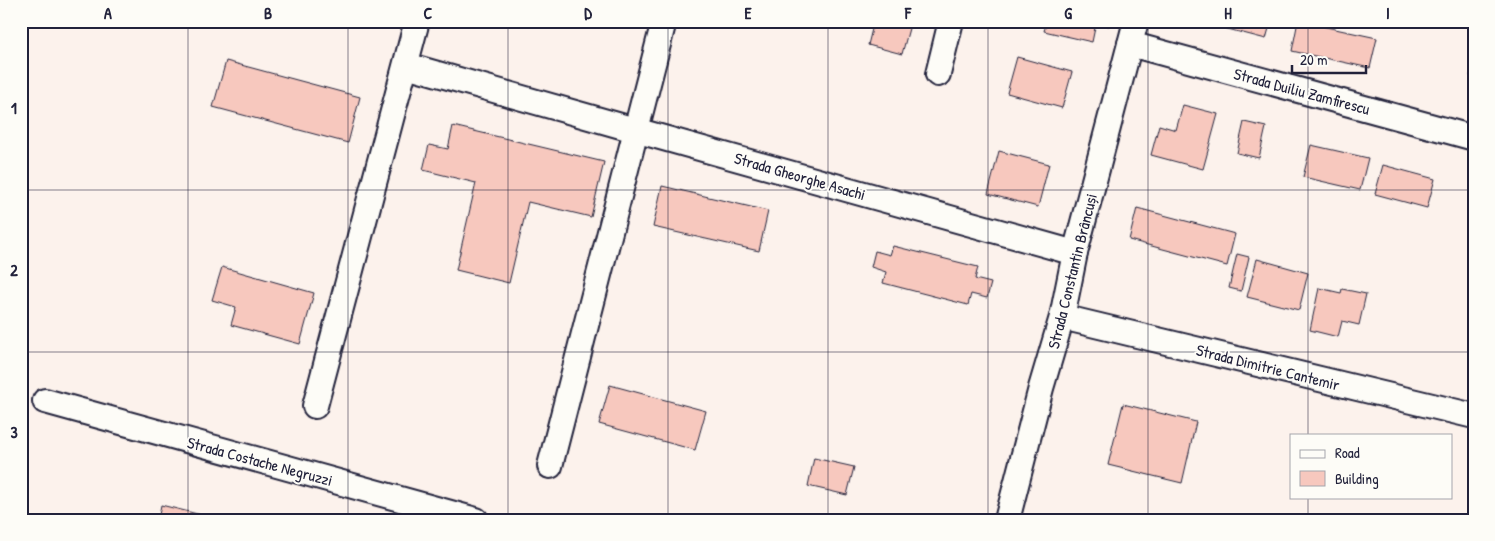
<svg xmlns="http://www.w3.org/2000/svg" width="1495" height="541" font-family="'Patrick Hand',sans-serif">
  <rect width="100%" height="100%" fill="#fcf2ec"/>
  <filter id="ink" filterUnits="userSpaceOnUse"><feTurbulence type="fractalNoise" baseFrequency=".02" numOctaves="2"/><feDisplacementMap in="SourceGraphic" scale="10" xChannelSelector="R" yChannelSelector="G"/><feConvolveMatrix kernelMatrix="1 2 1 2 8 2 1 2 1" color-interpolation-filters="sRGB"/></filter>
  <g filter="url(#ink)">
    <g fill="#f7c8be" stroke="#22223b">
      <path d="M 874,21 L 911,21 L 902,54 L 868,45 Z"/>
      <path d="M 1047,21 L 1110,21 L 1109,26 L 1096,23 L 1092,42 L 1044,31 Z"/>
      <path d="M 1197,21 L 1271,21 L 1266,39 Z"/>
      <path d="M 1298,21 L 1377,38 L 1370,68 L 1292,51 Z"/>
      <path d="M 1017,57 L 1072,72 L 1062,108 L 1007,93 Z"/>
      <path d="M 1474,59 L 1474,77 L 1470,76 Z"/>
      <path d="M 226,61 L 360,97 L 348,143 L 213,107 Z"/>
      <path d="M 1183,105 L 1218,114 L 1203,169 L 1151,155 L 1159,125 L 1176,130 Z"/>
      <path d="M 1244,122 L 1266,127 L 1259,158 L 1237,153 Z"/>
      <path d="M 453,126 L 604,162 L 591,217 L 528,202 L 509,283 L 456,270 L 476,183 L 423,170 L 429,145 L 448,149 Z"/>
      <path d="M 1311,145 L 1368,158 L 1360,190 L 1303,177 Z"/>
      <path d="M 999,151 L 1049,164 L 1038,207 L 988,194 Z"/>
      <path d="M 1383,165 L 1435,179 L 1427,208 L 1375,194 Z"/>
      <path d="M 662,186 L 768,211 L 759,251 L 653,227 Z"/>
      <path d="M 1137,208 L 1235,234 L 1227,266 L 1129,240 Z"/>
      <path d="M 893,246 L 978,267 L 975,279 L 991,283 L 987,298 L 971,294 L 968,305 L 883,283 L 886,272 L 871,267 L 875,251 L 890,255 Z"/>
      <path d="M 1237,254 L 1249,257 L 1241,291 L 1229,288 Z"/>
      <path d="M 1257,259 L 1308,273 L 1299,310 L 1247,297 Z"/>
      <path d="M 222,267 L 314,293 L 300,344 L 231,325 L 236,307 L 212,300 Z"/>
      <path d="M 1319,288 L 1341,293 L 1342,289 L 1366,294 L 1359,325 L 1342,321 L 1338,337 L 1310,330 Z"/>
      <path d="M 610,385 L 706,411 L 695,450 L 599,424 Z"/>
      <path d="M 1123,404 L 1196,422 L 1182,483 L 1108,465 Z"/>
      <path d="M 814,458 L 854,467 L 847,495 L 808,486 Z"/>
      <path d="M 161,505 L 222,520 L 158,520 Z"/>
    </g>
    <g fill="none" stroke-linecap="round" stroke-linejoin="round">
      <g stroke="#22223b" stroke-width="28">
        <g id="minor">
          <path d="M 1130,44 L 1474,138"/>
          <path d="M 406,65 L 635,130 L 1075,253"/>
          <path d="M 938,74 L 951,21"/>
          <path d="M 1062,317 L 1474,416"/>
          <path d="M 45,401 L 476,520"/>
          <path d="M 315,406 L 417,21"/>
          <path d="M 550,466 L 664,21"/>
          <path d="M 1007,520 L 1041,388 L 1062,317 L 1075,253 L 1136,21"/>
        </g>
      </g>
      <use href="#minor" stroke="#fdfcf7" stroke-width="24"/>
    </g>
  </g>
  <path fill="none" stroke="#22223b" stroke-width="1" stroke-opacity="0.55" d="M 188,21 L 188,520M 348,21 L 348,520M 508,21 L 508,520M 668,21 L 668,520M 828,21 L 828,520M 988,21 L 988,520M 1148,21 L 1148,520M 1308,21 L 1308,435M 21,190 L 1474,190M 21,352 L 1474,352M 1308,497 L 1308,520"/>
  <g text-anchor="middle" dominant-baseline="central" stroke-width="4" stroke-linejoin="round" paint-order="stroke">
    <g font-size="16" fill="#22223b" stroke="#fdfcf7">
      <text transform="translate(1302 91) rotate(15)">Strada Duiliu Zamfirescu</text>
      <text transform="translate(800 176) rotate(16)">Strada Gheorghe Asachi</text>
      <text transform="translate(1072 271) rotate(-76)">Strada Constantin Brâncuși</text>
      <text transform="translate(1268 367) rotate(14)">Strada Dimitrie Cantemir</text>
      <text transform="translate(260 461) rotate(15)">Strada Costache Negruzzi</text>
    </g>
  </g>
  <rect width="1495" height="541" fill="none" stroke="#fdfcf7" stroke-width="55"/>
  <rect x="1290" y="434" width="162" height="65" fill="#fdfcf7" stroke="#a5a5ac"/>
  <rect x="1300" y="450" width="25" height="8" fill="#fdfcf7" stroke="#a5a5ac"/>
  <text x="1335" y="458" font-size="15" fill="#22223b">Road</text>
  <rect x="1300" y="471" width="25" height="15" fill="#f7c8be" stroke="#a5a5ac"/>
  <text x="1335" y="484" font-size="15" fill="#22223b">Building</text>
  <path d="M1292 65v8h74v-8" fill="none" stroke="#22223b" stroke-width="2.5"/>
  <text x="1300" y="65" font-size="15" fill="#22223b" stroke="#fdfcf7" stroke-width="4" paint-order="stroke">20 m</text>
  <rect x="28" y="28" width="1440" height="486" fill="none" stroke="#22223b" stroke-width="2"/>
  <g font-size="16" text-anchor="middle" font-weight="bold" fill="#22223b">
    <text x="108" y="19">A</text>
    <text x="268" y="19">B</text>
    <text x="428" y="19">C</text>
    <text x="588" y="19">D</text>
    <text x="748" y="19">E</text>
    <text x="908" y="19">F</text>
    <text x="1068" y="19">G</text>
    <text x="1228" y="19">H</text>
    <text x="1388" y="19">I</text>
    <text x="14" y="114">1</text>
    <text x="14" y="276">2</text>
    <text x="14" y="438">3</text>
  </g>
</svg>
